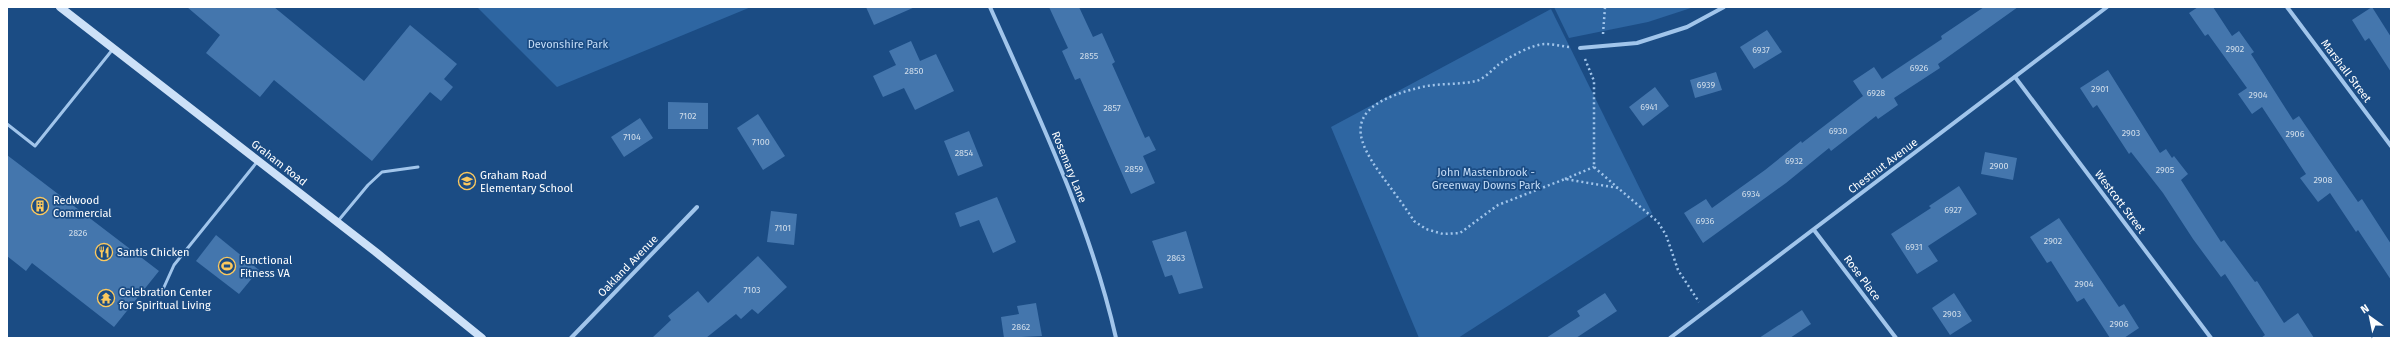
<svg xmlns="http://www.w3.org/2000/svg" width="2398" height="345" font-family="'Fira Sans',sans-serif">
  <rect width="100%" height="100%" fill="#1b4c84"/>
  <g fill="#2e66a2">
    <path d="M 477,7 L 751,7 L 557,87 Z"/>
    <path d="M 1554,7 L 1694,7 L 1648,22 L 1569,38 Z"/>
    <path d="M 1551,9 L 1652,213 L 1458,338 L 1419,338 L 1331,127 Z"/>
  </g>
  <g fill="#4476ad">
    <path d="M 187,7 L 274,7 L 364,81 L 410,25 L 457,64 L 444,79 L 453,87 L 441,101 L 430,92 L 372,161 L 274,80 L 260,97 L 206,53 L 220,35 Z"/>
    <path d="M 866,7 L 915,7 L 874,25 Z"/>
    <path d="M 1049,7 L 1079,7 L 1093,37 L 1102,33 L 1115,62 L 1112,64 L 1145,138 L 1149,136 L 1156,150 L 1143,156 L 1155,183 L 1131,194 L 1080,78 L 1075,80 L 1062,51 L 1068,48 Z"/>
    <path d="M 1984,7 L 2018,7 L 1938,64 L 1940,68 L 1894,98 L 1898,105 L 1878,119 L 1876,116 L 1831,151 L 1829,148 L 1786,183 L 1703,243 L 1684,213 L 1706,199 L 1712,208 L 1765,170 L 1801,141 L 1802,143 L 1863,96 L 1853,81 L 1874,67 L 1882,79 L 1942,39 L 1941,36 Z"/>
    <path d="M 2198,7 L 2213,7 L 2232,36 L 2239,31 L 2254,52 L 2251,54 L 2293,120 L 2299,116 L 2358,202 L 2362,199 L 2391,244 L 2391,280 L 2358,230 L 2356,232 L 2330,193 L 2318,202 L 2300,178 L 2306,174 L 2262,107 L 2252,114 L 2238,94 L 2247,88 L 2208,34 L 2205,36 L 2189,13 Z"/>
    <path d="M 2372,7 L 2391,37 L 2391,72 L 2369,38 L 2365,41 L 2352,20 Z"/>
    <path d="M 1767,30 L 1782,52 L 1754,69 L 1740,47 Z"/>
    <path d="M 911,41 L 920,61 L 936,54 L 954,91 L 915,110 L 904,88 L 883,97 L 873,76 L 896,65 L 889,51 Z"/>
    <path d="M 2108,70 L 2160,153 L 2166,149 L 2172,158 L 2174,156 L 2188,174 L 2181,180 L 2221,242 L 2224,240 L 2255,282 L 2257,281 L 2284,323 L 2298,313 L 2314,338 L 2261,338 L 2265,335 L 2225,274 L 2221,277 L 2193,239 L 2163,193 L 2131,152 L 2129,154 L 2097,105 L 2093,108 L 2080,88 Z"/>
    <path d="M 1716,72 L 1722,90 L 1695,98 L 1690,80 Z"/>
    <path d="M 1655,87 L 1669,106 L 1643,126 L 1629,107 Z"/>
    <path d="M 668,102 L 708,103 L 708,129 L 668,129 Z"/>
    <path d="M 758,114 L 785,156 L 763,170 L 737,128 Z"/>
    <path d="M 640,118 L 653,138 L 624,157 L 611,137 Z"/>
    <path d="M 969,131 L 983,166 L 958,176 L 944,141 Z"/>
    <path d="M 1985,152 L 2017,158 L 2013,180 L 1981,174 Z"/>
    <path d="M 7,155 L 159,271 L 114,327 L 32,263 L 26,271 L 7,256 Z"/>
    <path d="M 1959,186 L 1977,214 L 1928,246 L 1938,261 L 1917,274 L 1891,234 L 1931,208 L 1929,206 Z"/>
    <path d="M 997,197 L 1016,242 L 993,253 L 979,220 L 960,227 L 955,213 Z"/>
    <path d="M 771,211 L 797,214 L 794,245 L 767,242 Z"/>
    <path d="M 2059,218 L 2119,307 L 2124,304 L 2139,328 L 2124,338 L 2110,338 L 2084,298 L 2077,302 L 2051,261 L 2047,263 L 2030,237 Z"/>
    <path d="M 1186,231 L 1203,288 L 1179,294 L 1172,275 L 1165,277 L 1152,241 Z"/>
    <path d="M 216,235 L 259,270 L 239,294 L 196,261 Z"/>
    <path d="M 758,256 L 787,287 L 758,314 L 752,309 L 741,319 L 736,314 L 706,338 L 652,338 L 671,320 L 668,316 L 698,291 L 708,303 Z"/>
    <path d="M 1605,293 L 1617,311 L 1576,338 L 1546,338 L 1580,316 L 1577,311 Z"/>
    <path d="M 1954,293 L 1972,321 L 1950,335 L 1932,308 Z"/>
    <path d="M 1036,303 L 1042,336 L 1004,338 L 1001,317 L 1019,314 L 1017,306 Z"/>
    <path d="M 1802,310 L 1811,324 L 1790,338 L 1759,338 Z"/>
  </g>
  <g fill="none" stroke-linecap="round" stroke-linejoin="round">
    <g stroke="#a1c5eb" stroke-width="2.5" stroke-dasharray="2 3" stroke-linecap="butt">
      <path d="M 1603,34 L 1605,7"/>
      <path d="M 1569,47 C 1561,46 1553,44 1545,44 C 1533,44 1507,58 1498,65 C 1492,70 1484,79 1476,81 C 1459,85 1439,83 1422,87 C 1311,113 1377,162 1414,221 L 1426,229 L 1443,234 L 1460,233 L 1498,205 L 1565,179 L 1618,188 L 1658,222 L 1666,235 L 1678,270 L 1699,302"/>
      <path d="M 1585,59 L 1594,81 L 1594,167 L 1618,188"/>
      <path d="M 1565,179 L 1594,167"/>
    </g>
    <g stroke="#a1c5eb" stroke-width="3">
      <path d="M 7,124 L 35,146 L 113,49"/>
      <path d="M 338,221 L 368,185 L 382,172 L 418,167"/>
      <path d="M 160,296 L 174,265 L 257,162"/>
    </g>
    <g stroke="#a1c5eb" stroke-width="4">
      <path d="M 990,7 C 1038,115 1090,223 1116,338"/>
      <path d="M 2287,7 L 2391,146"/>
      <path d="M 1580,48 L 1637,43 L 1687,27 L 1724,7"/>
      <path d="M 2015,77 L 2211,338"/>
      <path d="M 1814,230 L 1896,338"/>
      <path d="M 571,338 L 697,207"/>
      <path d="M 1670,338 L 2107,7"/>
    </g>
    <path stroke="#cde1f8" stroke-width="8" d="M 60,7 L 377,253 L 482,338"/>
  </g>
  <defs>
    <g id="school-ring" transform="scale(0.9)"><circle r="9.5" fill="#1b4c84" stroke="#fcc95e" stroke-width="1.5"/><path d="M0-5L7-2L0 1L-7-2ZM-4 1L0 2.5L4 1V4Q0 6-4 4Z" fill="#fcc95e"/></g>
    <g id="building-ring" transform="scale(0.9)"><circle r="9.5" fill="#1b4c84" stroke="#fcc95e" stroke-width="1.5"/><path d="M-4-6H4V6H1V3H-1V6H-4ZM-2.5-4.3h1.7v1.8h-1.7ZM.8-4.3h1.7v1.8H.8ZM-2.5-1h1.7V.8h-1.7ZM.8-1h1.7V.8H.8Z" fill="#fcc95e"/></g>
    <g id="restaurant-ring" transform="scale(0.9)"><circle r="9.5" fill="#1b4c84" stroke="#fcc95e" stroke-width="1.5"/><path d="M-5-6h1v4h1v-4h1v4h1v-4h1v5L-1.5 .5V6h-2V.5L-5-1ZM5-6V6H3V1.5H1.5Q1.5-4 5-6Z" fill="#fcc95e"/></g>
    <g id="stadium-ring" transform="scale(0.9)"><circle r="9.5" fill="#1b4c84" stroke="#fcc95e" stroke-width="1.5"/><path d="M0-5a6.5 5 0 1 0 0 10a6.5 5 0 1 0 0-10ZM-3.5-1.8h7v3.6h-7Z" fill="#fcc95e"/></g>
    <g id="temple-ring" transform="scale(0.9)"><circle r="9.5" fill="#1b4c84" stroke="#fcc95e" stroke-width="1.5"/><path d="M0-6L5-2H3V0L6.5 2.5H4V6H1.5V3h-3V6H-4V2.5H-6.5L-3 0V-2H-5Z" fill="#fcc95e"/></g>
  </defs>
  <g fill-rule="evenodd">
    <use href="#school-ring" x="467" y="181"/>
    <use href="#building-ring" x="40" y="206"/>
    <use href="#restaurant-ring" x="104" y="252"/>
    <use href="#stadium-ring" x="227" y="266"/>
    <use href="#temple-ring" x="106" y="298"/>
  </g>
  <g text-anchor="middle" dominant-baseline="central" stroke-width="3.5" stroke-linejoin="round" paint-order="stroke">
    <g font-size="9" fill="#d0ddea">
      <text x="2235" y="49">2902</text>
      <text x="1761" y="50">6937</text>
      <text x="1089" y="56">2855</text>
      <text x="1919" y="68">6926</text>
      <text x="914" y="71">2850</text>
      <text x="1706" y="85">6939</text>
      <text x="2100" y="89">2901</text>
      <text x="1876" y="93">6928</text>
      <text x="2258" y="95">2904</text>
      <text x="1649" y="107">6941</text>
      <text x="1112" y="108">2857</text>
      <text x="688" y="116">7102</text>
      <text x="1838" y="131">6930</text>
      <text x="2131" y="133">2903</text>
      <text x="2295" y="134">2906</text>
      <text x="632" y="137">7104</text>
      <text x="761" y="142">7100</text>
      <text x="964" y="153">2854</text>
      <text x="1794" y="161">6932</text>
      <text x="1999" y="166">2900</text>
      <text x="1134" y="169">2859</text>
      <text x="2165" y="170">2905</text>
      <text x="2323" y="180">2908</text>
      <text x="1751" y="194">6934</text>
      <text x="1953" y="210">6927</text>
      <text x="1705" y="221">6936</text>
      <text x="783" y="228">7101</text>
      <text x="78" y="233">2826</text>
      <text x="2053" y="241">2902</text>
      <text x="1914" y="247">6931</text>
      <text x="1176" y="258">2863</text>
      <text x="2084" y="284">2904</text>
      <text x="752" y="290">7103</text>
      <text x="1952" y="314">2903</text>
      <text x="2119" y="324">2906</text>
      <text x="1021" y="327">2862</text>
    </g>
    <g font-size="11" fill="#c6def8" stroke="#1b4c84">
      <text x="568" y="44">Devonshire Park</text>
      <text x="1486" y="172">John Mastenbrook -<tspan x="1486" dy="13">Greenway Downs Park</tspan></text>
    </g>
    <g font-size="11" fill="#fff" stroke="#1b4c84">
      <text transform="translate(2346 71) rotate(53)">Marshall Street</text>
      <text transform="translate(279 163) rotate(38)">Graham Road</text>
      <text transform="translate(1883 166) rotate(-37)">Chestnut Avenue</text>
      <text transform="translate(1069 167) rotate(68)">Rosemary Lane</text>
      <text transform="translate(2120 202) rotate(53)">Westcott Street</text>
      <text transform="translate(628 266) rotate(-46)">Oakland Avenue</text>
      <text transform="translate(1862 278) rotate(53)">Rose Place</text>
    </g>
    <g font-size="11" fill="#fff" stroke="#1b4c84" text-anchor="start">
      <text x="480" y="175">Graham Road<tspan x="480" dy="13">Elementary School</tspan></text>
      <text x="53" y="200">Redwood<tspan x="53" dy="13">Commercial</tspan></text>
      <text x="117" y="252">Santis Chicken</text>
      <text x="240" y="260">Functional<tspan x="240" dy="13">Fitness VA</tspan></text>
      <text x="119" y="292">Celebration Center<tspan x="119" dy="13">for Spiritual Living</tspan></text>
    </g>
  </g>
  <rect width="2398" height="345" fill="none" stroke="#ffffff" stroke-width="16"/>
  <g transform="translate(2370 317) rotate(327)" stroke="#1b4c84" stroke-width="3" paint-order="stroke">
  <path d="M0-3L7 15L0 10L-7 15Z" fill="#ffffff"/>
  <text y="-6" font-size="11" font-weight="bold" text-anchor="middle" fill="#ffffff">N</text>
  </g>
</svg>
